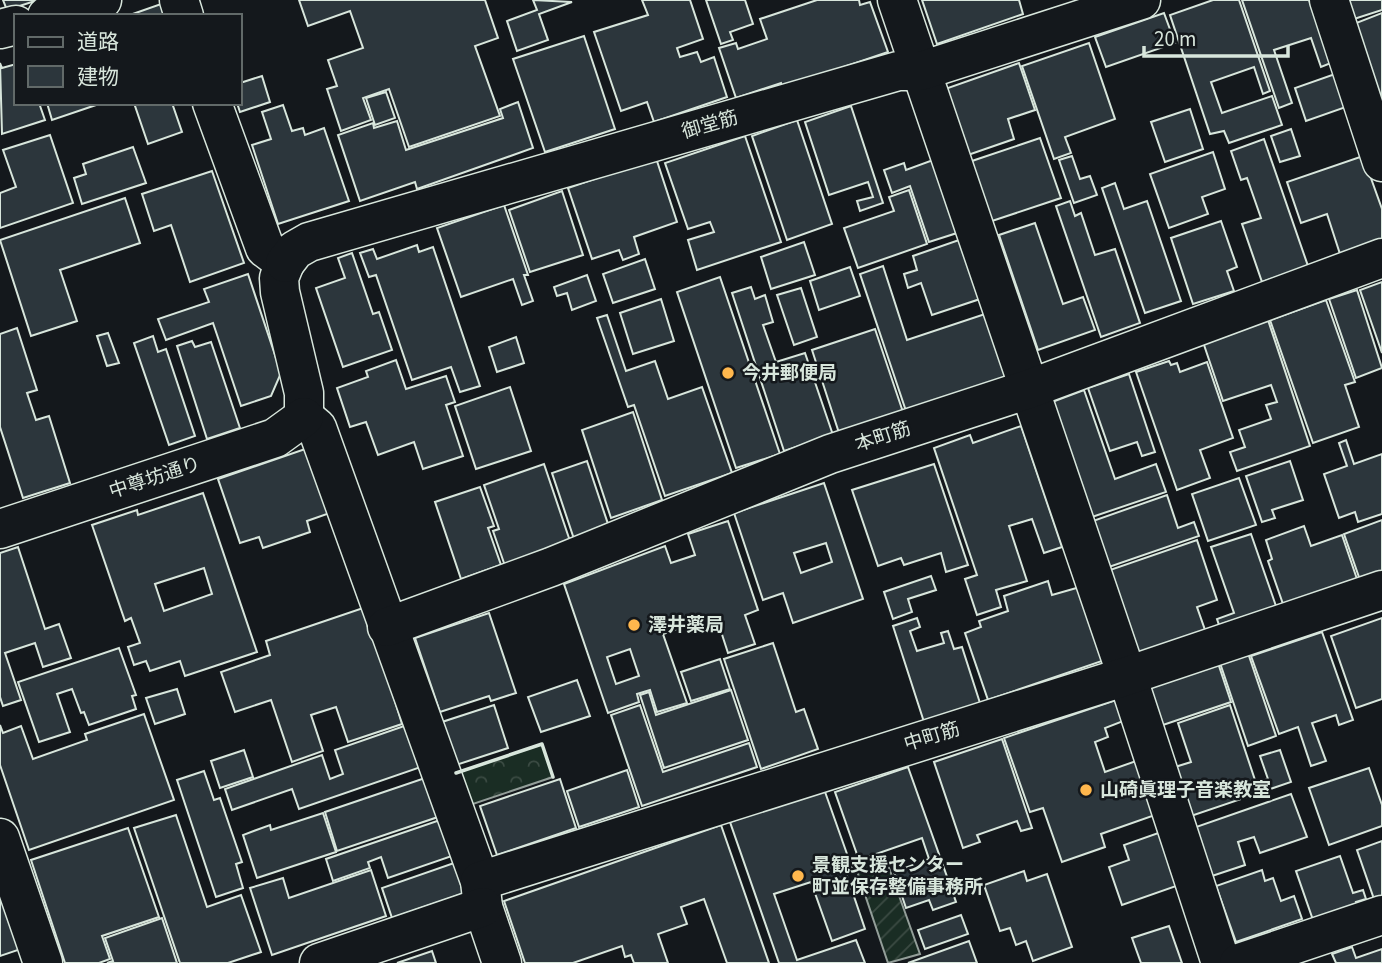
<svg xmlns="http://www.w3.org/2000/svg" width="1382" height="963" font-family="'Source Sans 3','Noto Sans JP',sans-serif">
  <defs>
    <pattern id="park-crowns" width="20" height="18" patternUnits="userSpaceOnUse" patternTransform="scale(1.75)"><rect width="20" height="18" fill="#1a2d24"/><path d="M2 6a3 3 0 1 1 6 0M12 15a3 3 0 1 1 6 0" fill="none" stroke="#3b4b43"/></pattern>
    <pattern id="garden-furrows" width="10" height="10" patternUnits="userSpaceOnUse" patternTransform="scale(1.75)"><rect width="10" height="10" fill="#1a2d24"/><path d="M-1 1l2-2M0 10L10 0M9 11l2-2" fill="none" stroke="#3b4b43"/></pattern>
  </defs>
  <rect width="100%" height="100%" fill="#14181c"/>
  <path fill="url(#park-crowns)" stroke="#939e99" stroke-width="2" d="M 542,744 L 553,777 L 464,807 L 453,774 Z"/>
  <path fill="url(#garden-furrows)" stroke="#939e99" stroke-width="2" d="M 884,854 L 920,954 L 888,963 L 855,865 Z"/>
  <g fill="#2c363c" stroke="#d8e6dc" stroke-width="2" fill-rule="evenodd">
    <path d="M 3,0 L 38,0 L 7,10 Z"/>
    <path d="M 299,0 L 485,0 L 498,38 L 475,46 L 500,116 L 409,147 L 389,89 L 363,98 L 371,120 L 341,131 L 327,89 L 337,86 L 328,60 L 363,48 L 350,11 L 308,26 Z"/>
    <path d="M 533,0 L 572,2 L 539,14 L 548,40 L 517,51 L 507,21 L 537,10 Z"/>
    <path d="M 642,0 L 690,0 L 703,39 L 677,48 L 680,57 L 697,52 L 701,62 L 714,57 L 727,97 L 654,122 L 647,102 L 621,111 L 594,32 L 648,15 Z"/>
    <path d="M 706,0 L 745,0 L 753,24 L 730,32 L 733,40 L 721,44 Z"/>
    <path d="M 817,0 L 859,0 L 860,5 L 870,2 L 888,52 L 782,88 L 781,83 L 736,98 L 719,48 L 736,43 L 738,49 L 767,39 L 760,19 Z"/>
    <path d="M 922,0 L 1019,0 L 1023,14 L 937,44 Z"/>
    <path d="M 1213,0 L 1239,0 L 1270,91 L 1263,94 L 1254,67 L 1211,82 L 1222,113 L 1272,96 L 1282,125 L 1229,143 L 1224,131 L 1210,134 L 1170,15 Z"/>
    <path d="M 1242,0 L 1309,0 L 1331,63 L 1321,67 L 1311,38 L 1274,50 L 1292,103 L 1279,108 Z"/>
    <path d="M 1347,0 L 1382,0 L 1382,10 L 1354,19 Z"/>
    <path d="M 161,4 L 164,16 L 127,16 Z"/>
    <path d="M 1164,13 L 1175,43 L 1106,67 L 1095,37 Z"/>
    <path d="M 1382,13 L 1382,95 L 1376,97 L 1351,25 Z"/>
    <path d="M 584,36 L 615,129 L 545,152 L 513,59 Z"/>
    <path d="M 1089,43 L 1115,119 L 1065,137 L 1071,153 L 1054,159 L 1022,66 Z"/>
    <path d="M 0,63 L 2,68 L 16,64 L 16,103 L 39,103 L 45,120 L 2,134 Z"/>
    <path d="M 1019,63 L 1035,110 L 1008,119 L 1014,139 L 968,155 L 945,89 Z"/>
    <path d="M 1335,74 L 1346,107 L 1306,121 L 1295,88 Z"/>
    <path d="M 262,76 L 270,102 L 240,112 L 237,103 L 240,103 L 240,83 Z"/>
    <path d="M 386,92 L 395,118 L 375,125 L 366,98 Z"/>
    <path d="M 518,102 L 533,148 L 417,189 L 415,182 L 360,201 L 338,135 L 373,123 L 374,128 L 397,121 L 406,150 L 503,118 L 500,109 Z"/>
    <path d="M 47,103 L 102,103 L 52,120 Z"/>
    <path d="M 134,103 L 172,103 L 182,132 L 148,144 Z"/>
    <path d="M 283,105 L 292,131 L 303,128 L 305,135 L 324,128 L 349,201 L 278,224 L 252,145 L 271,139 L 262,112 Z"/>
    <path d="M 851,106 L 883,203 L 860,211 L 857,201 L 873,197 L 868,182 L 829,195 L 805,122 Z"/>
    <path d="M 1190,109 L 1203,149 L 1165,162 L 1151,122 Z"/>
    <path d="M 797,120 L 832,224 L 787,240 L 752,136 Z"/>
    <path d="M 1291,129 L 1300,156 L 1280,162 L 1271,136 Z"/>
    <path d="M 50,135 L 73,203 L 0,228 L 0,193 L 16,187 L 3,150 Z"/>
    <path d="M 745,136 L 781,242 L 697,270 L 688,240 L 714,232 L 710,222 L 688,229 L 665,163 Z"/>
    <path d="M 1040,138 L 1061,198 L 989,222 L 969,162 Z"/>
    <path d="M 1264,139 L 1308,266 L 1262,282 L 1242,224 L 1261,218 L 1247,178 L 1241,180 L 1231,151 Z"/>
    <path d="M 133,147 L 146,183 L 82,204 L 74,178 L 86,174 L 83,164 Z"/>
    <path d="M 1213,152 L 1225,189 L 1202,197 L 1208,214 L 1169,228 L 1150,174 Z"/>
    <path d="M 1072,156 L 1080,179 L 1090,176 L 1097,195 L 1074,203 L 1059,160 Z"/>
    <path d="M 1363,156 L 1382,209 L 1382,239 L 1340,254 L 1327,214 L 1301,223 L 1287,182 Z"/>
    <path d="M 656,158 L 677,222 L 634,237 L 639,254 L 623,260 L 619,250 L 592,259 L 568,188 Z"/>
    <path d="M 933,160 L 957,233 L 929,242 L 910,186 L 892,193 L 884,170 L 904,163 L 906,170 Z"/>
    <path d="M 212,171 L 244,263 L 190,282 L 171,225 L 154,231 L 142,194 Z"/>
    <path d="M 1115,183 L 1124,209 L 1147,201 L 1181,301 L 1145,313 L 1102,188 Z"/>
    <path d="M 909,190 L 927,244 L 858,268 L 844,228 L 894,211 L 889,197 Z"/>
    <path d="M 562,191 L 583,255 L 530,272 L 509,210 Z"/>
    <path d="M 125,198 L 140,243 L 60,270 L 77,321 L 31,336 L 0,240 Z"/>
    <path d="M 1070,201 L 1075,216 L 1081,213 L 1095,255 L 1115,249 L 1140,323 L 1101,337 L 1056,206 Z"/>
    <path d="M 504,205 L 528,275 L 524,275 L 533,301 L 522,305 L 513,279 L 461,297 L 437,228 Z"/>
    <path d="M 1221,221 L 1237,267 L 1227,271 L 1234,291 L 1193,304 L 1171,238 Z"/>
    <path d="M 1035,223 L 1063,304 L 1083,297 L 1095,330 L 1038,350 L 999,235 Z"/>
    <path d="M 959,240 L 980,299 L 932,315 L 921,283 L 908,288 L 904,274 L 917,270 L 913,256 Z"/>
    <path d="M 804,242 L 815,275 L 771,289 L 761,257 Z"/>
    <path d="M 417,245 L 419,252 L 433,247 L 480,386 L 460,392 L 451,367 L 412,380 L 376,275 L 369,277 L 360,253 L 373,249 L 377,259 Z"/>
    <path d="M 352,253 L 373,314 L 379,312 L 392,350 L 343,367 L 316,288 L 345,278 L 338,258 Z"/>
    <path d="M 645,259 L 655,289 L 613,303 L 603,274 Z"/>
    <path d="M 883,266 L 907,340 L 985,314 L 1007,379 L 907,414 L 860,274 Z"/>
    <path d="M 850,267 L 860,296 L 819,310 L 810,281 Z"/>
    <path d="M 248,274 L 281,373 L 271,396 L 241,406 L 213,323 L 166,340 L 158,319 L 209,302 L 204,289 Z"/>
    <path d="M 587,275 L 596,301 L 572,310 L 567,293 L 557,296 L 554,287 Z"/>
    <path d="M 720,277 L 780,454 L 736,468 L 677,292 Z"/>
    <path d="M 1382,282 L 1382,353 L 1360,290 Z"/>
    <path d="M 751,287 L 755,299 L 765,295 L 773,322 L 763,325 L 776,362 L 805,353 L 833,435 L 784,451 L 732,293 Z"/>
    <path d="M 801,288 L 817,337 L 794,345 L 777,295 Z"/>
    <path d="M 1357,290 L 1382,368 L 1356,378 L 1329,299 Z"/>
    <path d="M 661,299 L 674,341 L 633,354 L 620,313 Z"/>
    <path d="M 1326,300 L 1355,382 L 1345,385 L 1359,427 L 1313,443 L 1270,320 Z"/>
    <path d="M 607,315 L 626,371 L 655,361 L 668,399 L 702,387 L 732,473 L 665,496 L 634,405 L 628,407 L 597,318 Z"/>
    <path d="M 1268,320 L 1310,446 L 1237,471 L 1230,452 L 1245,447 L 1239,430 L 1271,419 L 1266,405 L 1277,402 L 1271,385 L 1223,401 L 1203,342 Z"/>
    <path d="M 17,328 L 37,390 L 27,393 L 36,420 L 49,416 L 70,483 L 23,498 L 0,427 L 0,334 Z"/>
    <path d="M 875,329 L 904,415 L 840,436 L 812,350 Z"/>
    <path d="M 108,333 L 119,363 L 107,366 L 97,336 Z"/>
    <path d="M 153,336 L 158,352 L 166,349 L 195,436 L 169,445 L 134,343 Z"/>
    <path d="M 516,337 L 524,363 L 497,372 L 489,347 Z"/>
    <path d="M 192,341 L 195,347 L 211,342 L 240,428 L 207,439 L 177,346 Z"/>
    <path d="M 396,360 L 406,389 L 446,376 L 455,402 L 446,405 L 463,456 L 423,469 L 414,442 L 378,455 L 366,422 L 350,427 L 337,388 L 368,377 L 366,371 Z"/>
    <path d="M 1169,361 L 1171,365 L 1177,363 L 1180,372 L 1207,362 L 1233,438 L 1200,450 L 1210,478 L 1177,490 L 1136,372 Z"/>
    <path d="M 1129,374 L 1155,452 L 1142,456 L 1137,442 L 1110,451 L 1088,388 Z"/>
    <path d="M 510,387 L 531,451 L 476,469 L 455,406 Z"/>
    <path d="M 1084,390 L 1115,479 L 1156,464 L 1166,492 L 1092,517 L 1052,402 Z"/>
    <path d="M 633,412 L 662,500 L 611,518 L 582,430 Z"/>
    <path d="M 1021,426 L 1062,547 L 1044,553 L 1032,519 L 1009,526 L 1027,581 L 996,590 L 1001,607 L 977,615 L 965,579 L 977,575 L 934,448 L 970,435 L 973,443 Z"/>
    <path d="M 1346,440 L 1354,464 L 1382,454 L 1382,514 L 1358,522 L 1355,512 L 1339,518 L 1324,474 L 1347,466 L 1339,443 Z"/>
    <path d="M 308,448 L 330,513 L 307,521 L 310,532 L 263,548 L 259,537 L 240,543 L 218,479 Z"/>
    <path d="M 587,461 L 609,527 L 574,539 L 552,473 Z"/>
    <path d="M 1290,461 L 1303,500 L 1272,510 L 1275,518 L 1262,522 L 1246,476 Z"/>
    <path d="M 544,464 L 571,544 L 505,566 L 493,531 L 499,529 L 484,485 Z"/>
    <path d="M 934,464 L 968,565 L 946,572 L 941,553 L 904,565 L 901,558 L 878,566 L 852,490 Z"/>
    <path d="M 1239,478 L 1256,525 L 1208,541 L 1192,494 Z"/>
    <path d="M 824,483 L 863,599 L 793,623 L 783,593 L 763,600 L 734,513 ZM 826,543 L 832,562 L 801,573 L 794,553 Z"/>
    <path d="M 480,487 L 494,526 L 488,528 L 501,565 L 461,579 L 435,502 Z"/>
    <path d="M 203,493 L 257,652 L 185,676 L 180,661 L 150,671 L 146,661 L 134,665 L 128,647 L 140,643 L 131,618 L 125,621 L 92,525 L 137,510 L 138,515 ZM 204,568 L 212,594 L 164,611 L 155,584 Z"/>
    <path d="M 1167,495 L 1178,528 L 1194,522 L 1199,536 L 1106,568 L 1090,522 Z"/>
    <path d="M 1382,520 L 1382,573 L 1360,580 L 1344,534 Z"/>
    <path d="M 728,521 L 758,610 L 745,615 L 755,644 L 728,653 L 716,616 L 663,634 L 687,703 L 657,712 L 650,690 L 637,694 L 639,702 L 608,713 L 564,584 L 665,546 L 671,563 L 695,555 L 688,534 ZM 630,649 L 639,676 L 616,684 L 607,657 Z"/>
    <path d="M 1304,526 L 1311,546 L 1342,535 L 1357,579 L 1283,604 L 1268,561 L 1272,559 L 1266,540 Z"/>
    <path d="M 1251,534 L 1276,606 L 1219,625 L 1217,619 L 1234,613 L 1211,547 Z"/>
    <path d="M 1197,540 L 1217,600 L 1197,607 L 1205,630 L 1135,654 L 1107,571 Z"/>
    <path d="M 18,547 L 45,629 L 59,624 L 71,658 L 43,667 L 35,643 L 5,653 L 21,700 L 3,706 L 0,697 L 0,553 Z"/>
    <path d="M 931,576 L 936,590 L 908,599 L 912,612 L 893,619 L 884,592 Z"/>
    <path d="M 1048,581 L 1052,595 L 1080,587 L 1105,660 L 988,700 L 965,633 L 981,627 L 979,621 L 1008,611 L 1004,596 Z"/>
    <path d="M 366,607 L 402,724 L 348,742 L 336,707 L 311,715 L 323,751 L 292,762 L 271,700 L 235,712 L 221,672 L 270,655 L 266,641 Z"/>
    <path d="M 489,613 L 516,693 L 491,701 L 489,696 L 440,712 L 415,638 Z"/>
    <path d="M 917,618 L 920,627 L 910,631 L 917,651 L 944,643 L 941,633 L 948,631 L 954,649 L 962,647 L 980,703 L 924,722 L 893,626 Z"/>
    <path d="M 1382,618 L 1382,699 L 1356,708 L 1331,636 Z"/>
    <path d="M 1322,632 L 1353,720 L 1339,725 L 1336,715 L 1312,723 L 1326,761 L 1311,766 L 1298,727 L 1279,734 L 1251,656 Z"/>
    <path d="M 773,643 L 796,712 L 804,709 L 818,749 L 761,769 L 724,659 Z"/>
    <path d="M 119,648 L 136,695 L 132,696 L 136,709 L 89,725 L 84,712 L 81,713 L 72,689 L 57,694 L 70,732 L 39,742 L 18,682 Z"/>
    <path d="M 1248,653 L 1276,736 L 1248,746 L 1220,663 Z"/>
    <path d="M 720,659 L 730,689 L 691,701 L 681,672 Z"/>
    <path d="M 1218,663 L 1231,702 L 1160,726 L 1147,687 Z"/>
    <path d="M 577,680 L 590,716 L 541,732 L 528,697 Z"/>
    <path d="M 177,689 L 185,714 L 155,724 L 146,698 Z"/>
    <path d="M 731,690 L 748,740 L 664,768 L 640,695 L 649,692 L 656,715 Z"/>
    <path d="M 1119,699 L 1126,720 L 1105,728 L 1108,737 L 1095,742 L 1105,772 L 1139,760 L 1158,814 L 1101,834 L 1105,847 L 1062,862 L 1043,808 L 1030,812 L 1004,738 Z"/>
    <path d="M 494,705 L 508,748 L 456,765 L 442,722 Z"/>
    <path d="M 640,705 L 663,772 L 749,743 L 757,767 L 642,806 L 611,715 Z"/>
    <path d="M 1230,705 L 1256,783 L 1268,779 L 1260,756 L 1280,750 L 1291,782 L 1191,816 L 1175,767 L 1191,762 L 1178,723 Z"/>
    <path d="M 144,714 L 174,800 L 29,850 L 0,765 L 0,725 L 3,733 L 21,726 L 33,759 L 87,740 L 85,734 Z"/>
    <path d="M 407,725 L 421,767 L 299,809 L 292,789 L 232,810 L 225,789 L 322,755 L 330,779 L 343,774 L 335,750 Z"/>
    <path d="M 1002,739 L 1032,828 L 1021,831 L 1017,821 L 977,835 L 980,842 L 963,848 L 934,762 Z"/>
    <path d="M 244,750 L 253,777 L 220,788 L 211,761 Z"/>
    <path d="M 908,767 L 956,902 L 933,910 L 929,900 L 906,908 L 894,872 L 929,859 L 922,838 L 859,860 L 835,792 Z"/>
    <path d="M 1369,768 L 1382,805 L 1382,826 L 1329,845 L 1309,788 Z"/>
    <path d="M 627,770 L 639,807 L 579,827 L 567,791 Z"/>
    <path d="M 204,771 L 214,800 L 220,798 L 242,862 L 236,864 L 243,888 L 216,897 L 177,780 Z"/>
    <path d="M 425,778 L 438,817 L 337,851 L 325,812 Z"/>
    <path d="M 560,779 L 576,828 L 497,855 L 480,806 Z"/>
    <path d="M 824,789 L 852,868 L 845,870 L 865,929 L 832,941 L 811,882 L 774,894 L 797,960 L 856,940 L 865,963 L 779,963 L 730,822 Z"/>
    <path d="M 1291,794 L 1307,837 L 1260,853 L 1254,837 L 1238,842 L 1245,865 L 1212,876 L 1196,827 Z"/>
    <path d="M 323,813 L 336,852 L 257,878 L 243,835 L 270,825 L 271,830 Z"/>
    <path d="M 176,815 L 207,907 L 241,895 L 261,952 L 228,963 L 180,963 L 134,828 Z"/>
    <path d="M 440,820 L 452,856 L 388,878 L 381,857 L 368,862 L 370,868 L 333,881 L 326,859 Z"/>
    <path d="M 721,825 L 769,963 L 727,963 L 704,899 L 681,907 L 687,924 L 658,934 L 668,963 L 634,963 L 631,955 L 625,957 L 622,946 L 573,963 L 525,963 L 504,901 Z"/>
    <path d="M 128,828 L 159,917 L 102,936 L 110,959 L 99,963 L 65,963 L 31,860 Z"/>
    <path d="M 1164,831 L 1182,884 L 1122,905 L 1109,867 L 1129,860 L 1124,845 Z"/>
    <path d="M 1382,841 L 1382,897 L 1374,899 L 1357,850 Z"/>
    <path d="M 1340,856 L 1353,893 L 1363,890 L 1366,899 L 1356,902 L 1357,905 L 1313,920 L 1296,871 Z"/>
    <path d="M 454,863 L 465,893 L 392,918 L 382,888 Z"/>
    <path d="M 371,870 L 386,916 L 272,955 L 250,888 L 283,878 L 289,898 Z"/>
    <path d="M 1262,870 L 1265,881 L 1273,878 L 1281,901 L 1294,896 L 1302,919 L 1236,942 L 1216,886 Z"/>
    <path d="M 1024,871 L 1027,881 L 1047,874 L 1072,947 L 1033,961 L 1026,941 L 1016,945 L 1010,928 L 1000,931 L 984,885 Z"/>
    <path d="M 0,895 L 21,949 L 0,956 Z"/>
    <path d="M 961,915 L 968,934 L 925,949 L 918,930 Z"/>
    <path d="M 162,918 L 177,963 L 107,963 L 113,961 L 105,938 Z"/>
    <path d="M 1169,926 L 1182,963 L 1141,963 L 1132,938 Z"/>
    <path d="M 969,941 L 977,963 L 908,963 Z"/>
    <path d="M 1352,947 L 1356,958 L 1382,949 L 1382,963 L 1336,963 L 1332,954 Z"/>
    <path d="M 432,951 L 436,963 L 397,963 Z"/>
  </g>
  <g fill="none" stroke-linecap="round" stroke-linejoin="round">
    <g stroke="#d8e6dc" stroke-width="41">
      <g id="minor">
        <path d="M 179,0 L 184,16"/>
        <path d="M 897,0 L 1127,676 L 1221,963"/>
        <path d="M 1329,0 L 1382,162"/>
        <path d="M 47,16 L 102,0"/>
        <path d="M 0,29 L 16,25"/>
        <path d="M 212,103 L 265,248 L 285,263 L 279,278 L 280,292 L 304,393 L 304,417"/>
        <path d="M 285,263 L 295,250 L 309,242 L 898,71 L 921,71 L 1141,0"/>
        <path d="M 304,417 L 317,428 L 480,881 L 483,907 L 502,963"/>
        <path d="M 0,529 L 275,438 L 304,417"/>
        <path d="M 387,627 L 551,567 L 830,454 L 1029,389 L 1382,258"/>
        <path d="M 0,838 L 43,963"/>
        <path d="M 480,881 L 1127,676 L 1382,590"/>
        <path d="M 319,963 L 483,907"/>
        <path d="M 1239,963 L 1382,915"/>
      </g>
    </g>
    <use href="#minor" stroke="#14181c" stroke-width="38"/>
    <path stroke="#d8e6dc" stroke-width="3.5" d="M 456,773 L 542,744 L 553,777"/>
  </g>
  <g fill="#ffb74d" stroke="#14181c" stroke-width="2.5">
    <circle cx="728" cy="373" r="7"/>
    <circle cx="634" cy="625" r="7"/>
    <circle cx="1086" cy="790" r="7"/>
    <circle cx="798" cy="876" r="7"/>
  </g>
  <g text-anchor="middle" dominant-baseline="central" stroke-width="5" stroke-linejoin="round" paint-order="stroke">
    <g font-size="19" fill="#d8e6dc" stroke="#14181c">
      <text transform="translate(710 125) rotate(-16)">御堂筋</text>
      <text transform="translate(883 437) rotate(-18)">本町筋</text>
      <text transform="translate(155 478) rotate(-18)">中尊坊通り</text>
      <text transform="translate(932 737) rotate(-17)">中町筋</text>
    </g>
    <g font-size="19" font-weight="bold" fill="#d8e6dc" stroke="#14181c" text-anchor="start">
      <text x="742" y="373">今井郵便局</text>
      <text x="648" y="625">澤井薬局</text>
      <text x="1100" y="790">山碕眞理子音楽教室</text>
      <text x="812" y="865">景観支援センター<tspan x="812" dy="22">町並保存整備事務所</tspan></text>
    </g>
  </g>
  <rect x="14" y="14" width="228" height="91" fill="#14181c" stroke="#626a69" stroke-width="2"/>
  <rect x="28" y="37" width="35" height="10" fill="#14181c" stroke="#626a69" stroke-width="2"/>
  <text x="77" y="49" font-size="21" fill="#d8e6dc">道路</text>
  <rect x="28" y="66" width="35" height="21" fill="#2c363c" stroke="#626a69" stroke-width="2"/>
  <text x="77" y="84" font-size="21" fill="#d8e6dc">建物</text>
  <path d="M1144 46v10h144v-10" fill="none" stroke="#d8e6dc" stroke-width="3.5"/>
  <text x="1154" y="46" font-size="21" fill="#d8e6dc" stroke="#14181c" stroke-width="5" paint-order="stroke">20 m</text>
</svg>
